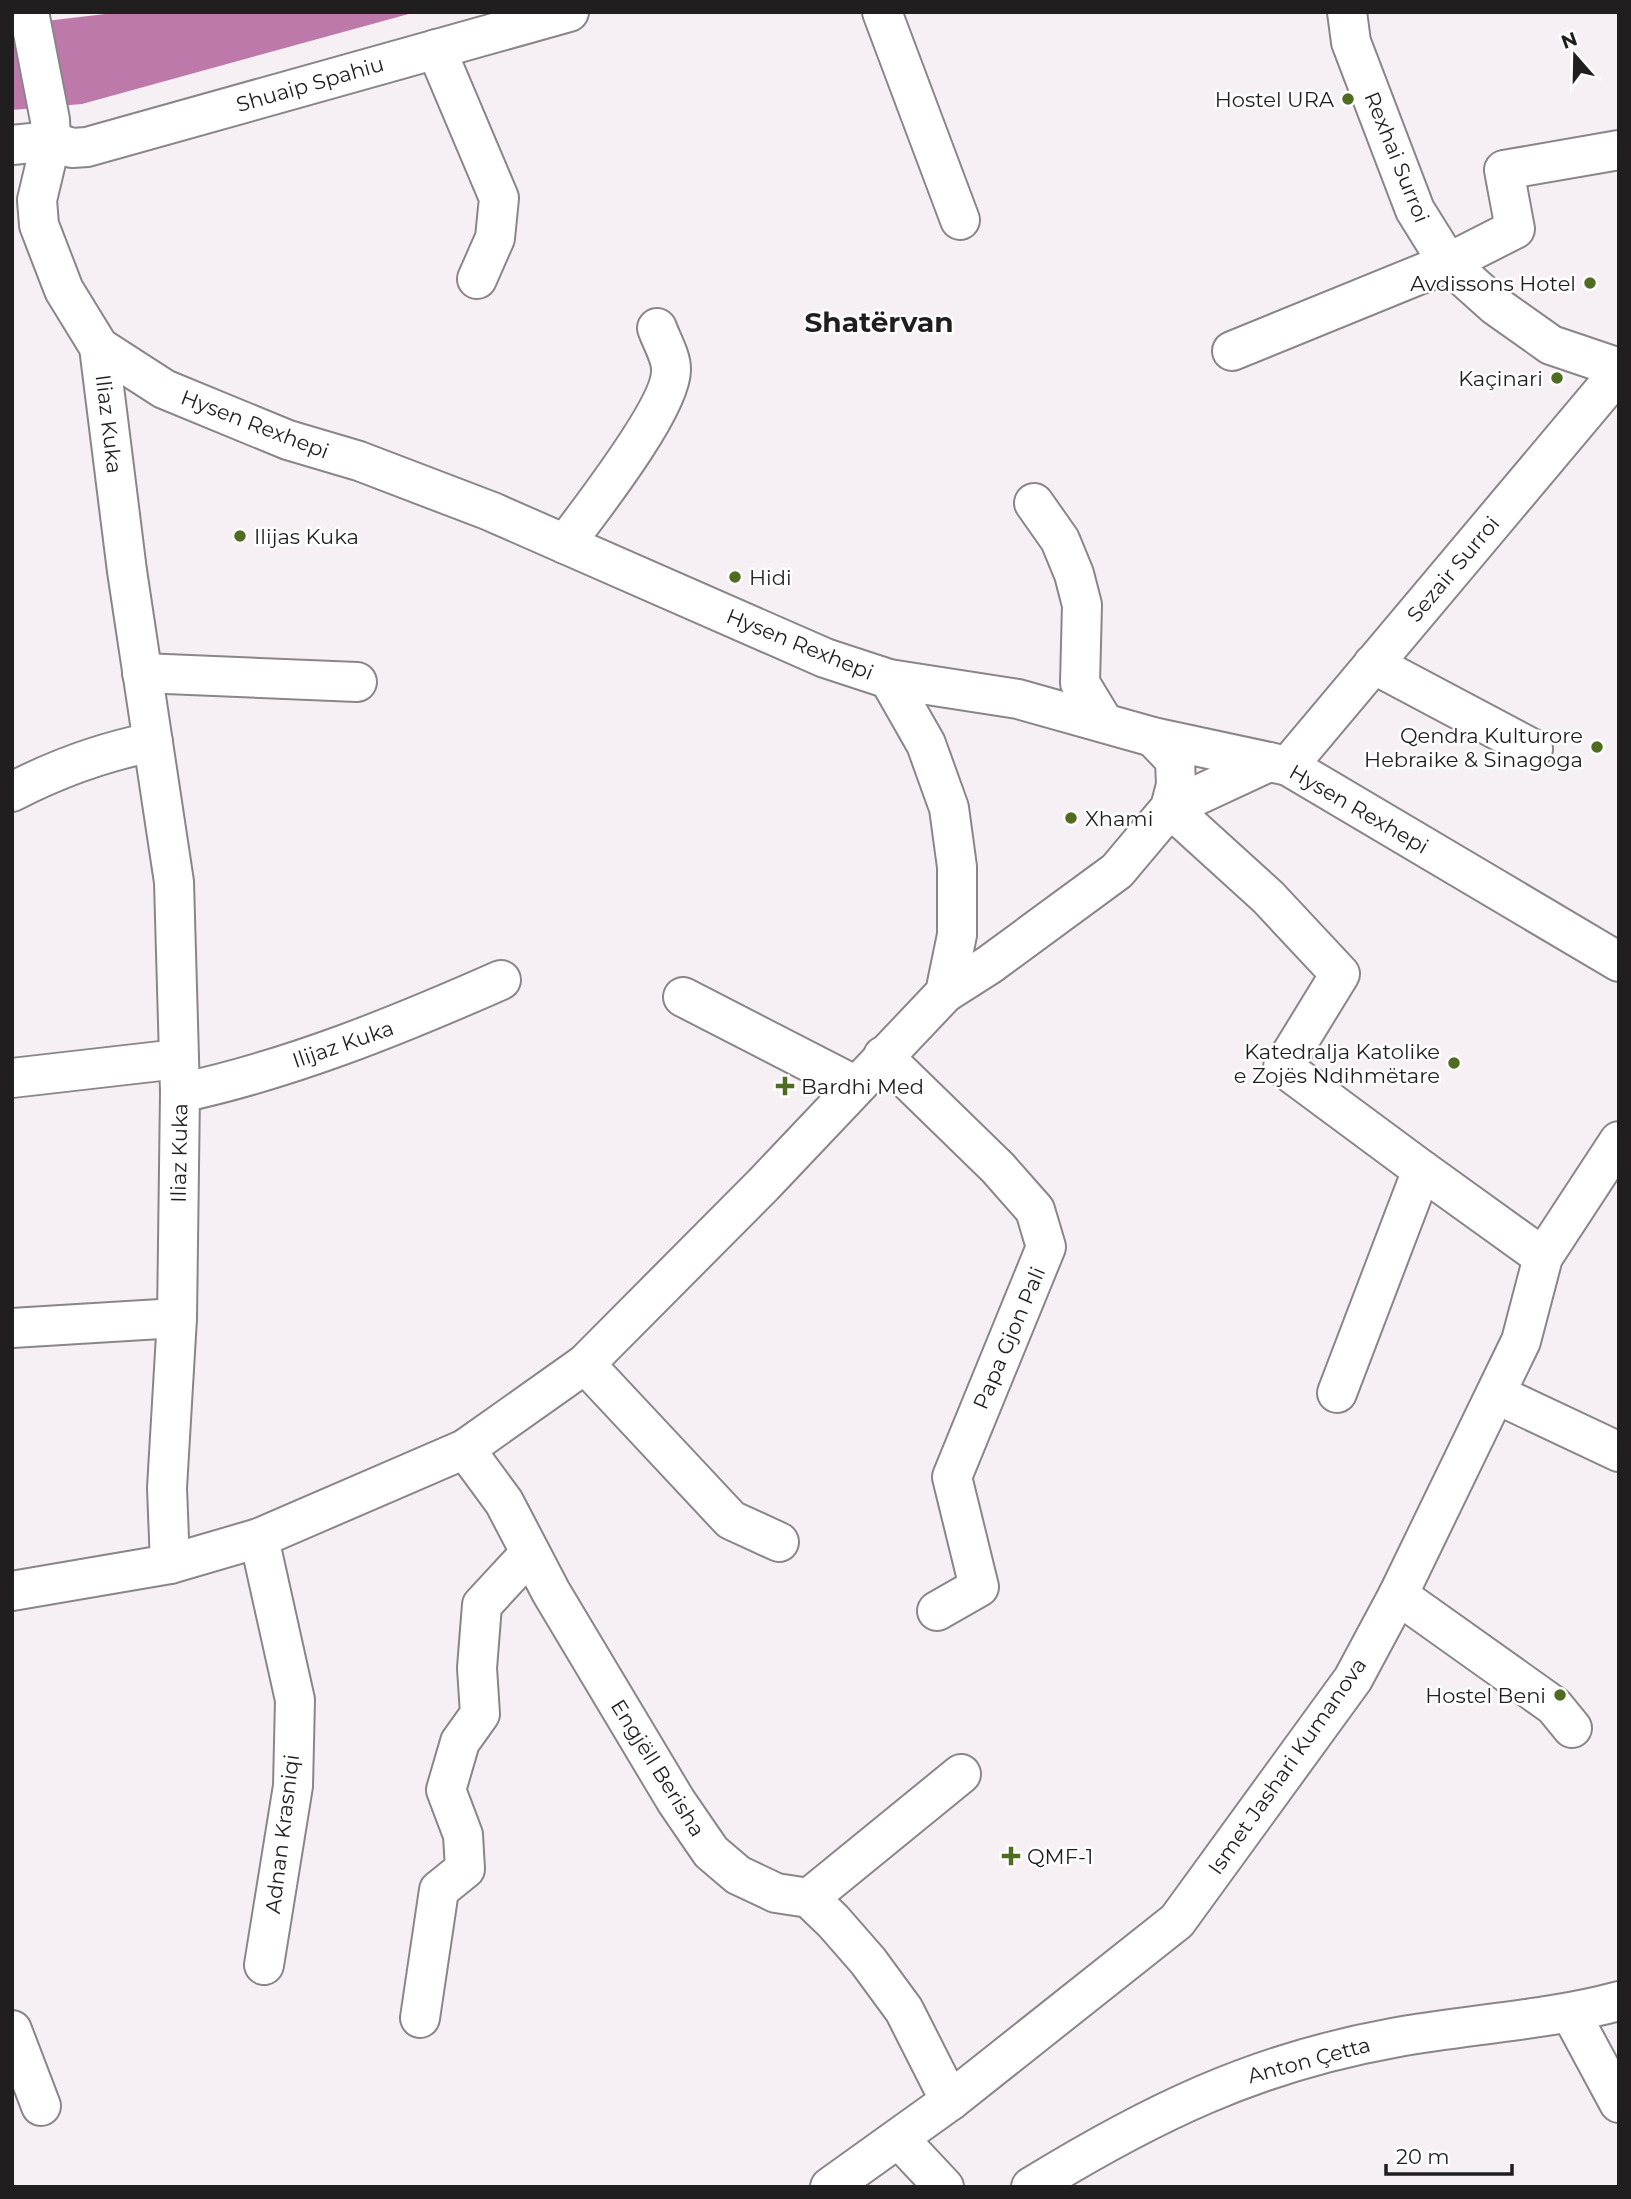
<svg xmlns="http://www.w3.org/2000/svg" width="1631" height="2199" font-family="Montserrat,sans-serif">
  <rect width="100%" height="100%" fill="#f6f0f4"/>
  <path fill="#be79ab" d="M 122,12 L 416,12 L 82,104 L 12,110 L 12,25 Z"/>
  <g fill="none" stroke-linecap="round" stroke-linejoin="round">
    <g stroke="#8b8589" stroke-width="42">
      <g id="minor">
        <path d="M 29,12 L 50,120 L 51,141 L 37,200 L 39,225 L 64,290 L 99,347 L 127,571 L 174,882 L 180,1093 L 177,1318 L 167,1488 L 170,1564"/>
        <path d="M 882,12 L 960,220"/>
        <path d="M 1347,12 L 1351,42 L 1415,210 L 1448,263 L 1496,306 L 1551,345 L 1619,368"/>
        <path d="M 436,49 L 499,198 L 495,238 L 477,279"/>
        <path d="M 12,145 L 51,141 L 72,148 L 87,147 L 569,12"/>
        <path d="M 99,347 L 164,389 L 288,440 L 359,461 L 490,511 L 825,658 L 889,679 L 1018,699 L 1153,737 L 1288,766 L 1619,962"/>
        <path d="M 1232,351 L 1448,263 L 1515,229 L 1504,170 L 1619,150"/>
        <path d="M 1034,503 L 1060,540 L 1074,574 L 1082,605 L 1080,683 L 1103,721"/>
        <path d="M 565,544 C 589,512 673,405 671,369 C 671,356 661,340 657,328"/>
        <path d="M 1373,664 L 1533,749"/>
        <path d="M 142,673 L 357,682"/>
        <path d="M 1269,762 L 1170,808 L 1268,897 L 1340,974 L 1283,1067 L 1422,1170 L 1337,1393"/>
        <path d="M 1288,766 L 1619,372"/>
        <path d="M 12,792 C 58,768 103,752 153,742"/>
        <path d="M 945,993 L 989,965 L 1117,871 L 1170,808 L 1176,785 L 1175,760 L 1153,737"/>
        <path d="M 683,997 L 856,1086"/>
        <path d="M 883,1056 L 998,1168 L 1035,1210 L 1046,1247 L 952,1477 L 979,1587 L 937,1611"/>
        <path d="M 12,1078 L 178,1059"/>
        <path d="M 180,1093 C 291,1069 397,1026 501,980"/>
        <path d="M 1422,1170 L 1543,1257"/>
        <path d="M 12,1328 L 177,1318"/>
        <path d="M 585,1364 L 731,1520 L 779,1542"/>
        <path d="M 1496,1394 L 1619,1452"/>
        <path d="M 465,1449 L 504,1502 L 551,1592 L 676,1801 L 711,1852 L 738,1875 L 776,1893 L 809,1898 L 833,1921 L 868,1961 L 904,2010 L 950,2101"/>
        <path d="M 259,1538 L 295,1700 L 293,1786 L 264,1965"/>
        <path d="M 12,1591 L 170,1564 L 259,1538 L 465,1449 L 585,1364 L 763,1185 L 945,993 L 957,935 L 957,867 L 949,808 L 926,744 L 889,679"/>
        <path d="M 1398,1595 L 1554,1706 L 1572,1728"/>
        <path d="M 809,1898 L 961,1774"/>
        <path d="M 1571,2014 L 1619,2103"/>
        <path d="M 420,2018 L 439,1890 L 465,1869 L 463,1835 L 446,1790 L 460,1742 L 480,1714 L 477,1668 L 482,1605 L 530,1553"/>
        <path d="M 12,2030 L 41,2106"/>
        <path d="M 899,2139 L 944,2187"/>
        <path d="M 830,2187 L 950,2101 L 1177,1921 L 1353,1679 L 1398,1595 L 1521,1341 L 1543,1257 L 1619,1141"/>
        <path d="M 1031,2187 C 1150,2114 1254,2063 1393,2038 C 1468,2024 1545,2021 1619,2001"/>
      </g>
    </g>
    <use href="#minor" stroke="#fff" stroke-width="38"/>
  </g>
  <g fill="#4f6c20" stroke="#fff" stroke-width="2.5">
    <circle cx="1348" cy="99" r="7"/>
    <circle cx="1590" cy="283" r="7"/>
    <circle cx="1557" cy="378" r="7"/>
    <circle cx="240" cy="536" r="7"/>
    <circle cx="735" cy="577" r="7"/>
    <circle cx="1597" cy="747" r="7"/>
    <circle cx="1071" cy="818" r="7"/>
    <circle cx="1454" cy="1063" r="7"/>
    <path d="M781.5 1075.5h7v7h7v7h-7v7h-7v-7h-7v-7h7z"/>
    <circle cx="1560" cy="1695" r="7"/>
    <path d="M1007.5 1845.5h7v7h7v7h-7v7h-7v-7h-7v-7h7z"/>
  </g>
  <g text-anchor="middle" dominant-baseline="central" stroke-width="5" stroke-linejoin="round" paint-order="stroke">
    <g font-size="21" fill="#201e1f" stroke="#fff">
      <text transform="translate(310 84) rotate(-16)">Shuaip Spahiu</text>
      <text transform="translate(1397 157) rotate(68)">Rexhai Surroi</text>
      <text transform="translate(109 424) rotate(83)">Iliaz Kuka</text>
      <text transform="translate(255 424) rotate(21)">Hysen Rexhepi</text>
      <text transform="translate(1453 569) rotate(-50)">Sezair Surroi</text>
      <text transform="translate(800 644) rotate(22)">Hysen Rexhepi</text>
      <text transform="translate(1359 809) rotate(30)">Hysen Rexhepi</text>
      <text transform="translate(343 1044) rotate(-19)">Ilijaz Kuka</text>
      <text transform="translate(179 1153) rotate(-89)">Iliaz Kuka</text>
      <text transform="translate(1009 1338) rotate(-67)">Papa Gjon Pali</text>
      <text transform="translate(1287 1766) rotate(-55)">Ismet Jashari Kumanova</text>
      <text transform="translate(658 1768) rotate(58)">Engjëll Berisha</text>
      <text transform="translate(282 1834) rotate(-83)">Adnan Krasniqi</text>
      <text transform="translate(1309 2060) rotate(-15)">Anton Çetta</text>
    </g>
    <g font-size="21" fill="#201e1f" stroke="#fff" text-anchor="end">
      <text x="1334" y="99">Hostel URA</text>
      <text x="1576" y="283">Avdissons Hotel</text>
      <text x="1543" y="378">Kaçinari</text>
      <text x="254" y="536" text-anchor="start">Ilijas Kuka</text>
      <text x="749" y="577" text-anchor="start">Hidi</text>
      <text x="1583" y="735">Qendra Kulturore<tspan x="1583" dy="24">Hebraike &amp; Sinagoga</tspan></text>
      <text x="1085" y="818" text-anchor="start">Xhami</text>
      <text x="1440" y="1051">Katedralja Katolike<tspan x="1440" dy="24">e Zojës Ndihmëtare</tspan></text>
      <text x="801" y="1086" text-anchor="start">Bardhi Med</text>
      <text x="1546" y="1695">Hostel Beni</text>
      <text x="1027" y="1856" text-anchor="start">QMF-1</text>
    </g>
    <g font-size="28" font-weight="bold" fill="#201e1f" stroke="#fff">
      <text x="879" y="322">Shatërvan</text>
    </g>
  </g>
  <rect width="1631" height="2199" fill="none" stroke="#201e1f" stroke-width="28"/>
  <g transform="translate(1575 56) rotate(340)" stroke="#ffffff" stroke-width="5" paint-order="stroke">
  <path d="M0-5L12 26L0 18L-12 26Z" fill="#201e1f"/>
  <text y="-10" font-size="19" font-weight="bold" text-anchor="middle" fill="#201e1f">N</text>
  </g>
  <path d="M1386 2164v10h126v-10" fill="none" stroke="#201e1f" stroke-width="3.5"/>
  <text x="1396" y="2164" font-size="21" fill="#201e1f" stroke="#ffffff" stroke-width="5" paint-order="stroke">20 m</text>
</svg>
